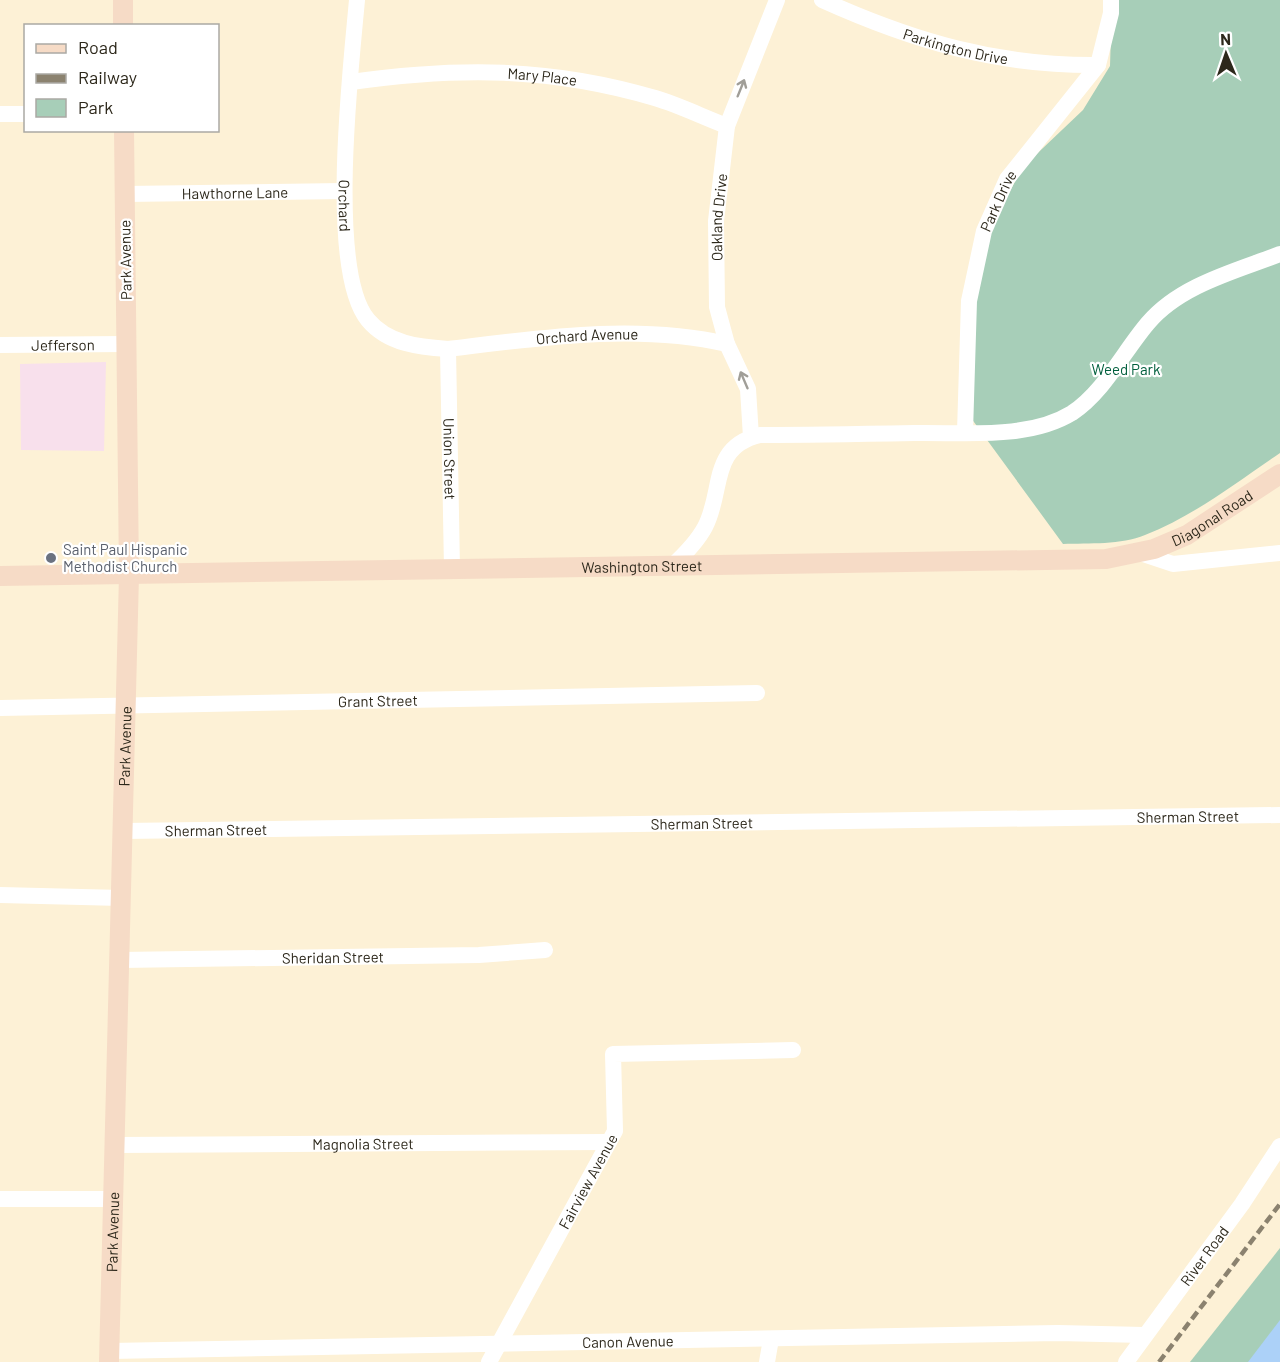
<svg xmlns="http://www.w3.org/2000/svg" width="1280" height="1362" font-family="Barlow,sans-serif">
  <rect width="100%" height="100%" fill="#fdf1d6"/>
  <path fill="#f8e0ec" d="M 106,362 L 104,451 L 21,450 L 20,364 Z"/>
  <g fill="#a7ceb8">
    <path d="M 1112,0 L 1280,0 L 1280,453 C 1237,482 1194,516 1145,535 C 1121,545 1089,543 1063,544 L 971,418 L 974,292 L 991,226 L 1023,167 L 1083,110 L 1110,66 Z"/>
    <path d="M 1280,1248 L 1280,1362 L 1190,1362 Z"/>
  </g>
  <path fill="#acd1f8" d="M 1280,1320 L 1280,1362 L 1248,1362 Z"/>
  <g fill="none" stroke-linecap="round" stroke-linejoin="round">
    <g stroke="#fff" stroke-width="16">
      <path id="s1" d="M 357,0 C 351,67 327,271 368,320 C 388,344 419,347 448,349 C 539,338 636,323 727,344"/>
      <path id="s2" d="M 822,0 C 913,41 997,66 1098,65"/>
      <path id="s3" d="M 351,82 C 458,67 550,67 655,98 C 679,105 703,117 727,126"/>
      <path d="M 0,114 L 26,114"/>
      <path id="s4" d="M 125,194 L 344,191"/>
      <path id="s5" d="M 0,345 L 126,344"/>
      <path id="s6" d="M 448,349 L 452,569"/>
      <path id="s7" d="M 965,432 L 969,301 L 984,231 L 1007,179 L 1098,65 L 1111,13 L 1111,0"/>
      <path id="s8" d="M 751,437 L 748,389 L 727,344 L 717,307 L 716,221 L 727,126 L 777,0"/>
      <path d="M 1140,553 L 1173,564 L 1280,553"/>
      <path d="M 672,566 C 684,555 697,542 705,527 C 724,491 709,447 760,435 C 812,435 864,434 915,433 C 964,432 1028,440 1072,413 C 1104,392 1124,351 1148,323 C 1180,285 1236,271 1280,254"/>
      <path id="s9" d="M 0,708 L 757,693"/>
      <path id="s10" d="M 123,831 L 1280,815"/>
      <path d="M 0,895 L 122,898"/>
      <path id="s11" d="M 120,960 L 479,955 L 545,950"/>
      <path id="s12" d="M 115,1145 L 609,1142"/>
      <path d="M 0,1199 L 113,1199"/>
      <path id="s13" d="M 110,1351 L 1058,1333 L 1144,1335"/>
      <path id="s14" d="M 489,1362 L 615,1131 L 613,1054 L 793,1050"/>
      <path d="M 767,1362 L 771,1339"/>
      <path id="s15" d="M 1126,1362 L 1242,1204 L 1280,1146"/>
    </g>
    <g stroke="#f6dbc6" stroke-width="20">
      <path d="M 123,0 L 123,26"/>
      <path id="s16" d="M 0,576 L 1106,559 L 1154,549 L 1187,535 L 1280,474"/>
      <path id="s17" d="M 109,1362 L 129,575 L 124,130"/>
    </g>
    <path stroke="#8b826f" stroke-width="4.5" stroke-dasharray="9 4.5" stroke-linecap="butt" d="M 1159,1362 L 1280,1204"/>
  </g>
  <defs><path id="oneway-shaft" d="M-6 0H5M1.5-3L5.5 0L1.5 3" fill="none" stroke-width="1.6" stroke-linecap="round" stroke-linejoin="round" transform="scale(1.5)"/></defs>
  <g stroke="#a09e98">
    <use href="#oneway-shaft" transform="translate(741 88) rotate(-68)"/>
    <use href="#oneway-shaft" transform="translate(744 380) rotate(-113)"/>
  </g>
  <circle fill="#6b7280" stroke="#fff" stroke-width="2" cx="51" cy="558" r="6"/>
  <g text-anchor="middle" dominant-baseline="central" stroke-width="4.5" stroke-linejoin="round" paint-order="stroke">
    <g font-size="15" fill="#2d281b" stroke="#fff">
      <text stroke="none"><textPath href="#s2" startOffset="142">Parkington Drive</textPath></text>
      <text stroke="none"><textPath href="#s3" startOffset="192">Mary Place</textPath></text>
      <text stroke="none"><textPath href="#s4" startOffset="110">Hawthorne Lane</textPath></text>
      <text stroke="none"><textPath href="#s7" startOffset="236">Park Drive</textPath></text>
      <text stroke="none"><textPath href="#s1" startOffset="206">Orchard</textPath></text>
      <text stroke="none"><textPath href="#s8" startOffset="226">Oakland Drive</textPath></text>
      <text transform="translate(125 260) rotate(-91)">Park Avenue</text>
      <text stroke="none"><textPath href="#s1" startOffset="552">Orchard Avenue</textPath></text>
      <text stroke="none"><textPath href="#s5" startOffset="63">Jefferson</textPath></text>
      <text stroke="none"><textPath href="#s6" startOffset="110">Union Street</textPath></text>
      <text stroke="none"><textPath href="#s16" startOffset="1221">Diagonal Road</textPath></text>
      <text stroke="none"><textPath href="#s16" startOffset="642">Washington Street</textPath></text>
      <text stroke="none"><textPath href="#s9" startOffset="378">Grant Street</textPath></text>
      <text stroke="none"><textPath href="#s17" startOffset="616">Park Avenue</textPath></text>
      <text stroke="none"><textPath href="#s10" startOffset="1065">Sherman Street</textPath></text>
      <text stroke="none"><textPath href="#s10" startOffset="579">Sherman Street</textPath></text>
      <text stroke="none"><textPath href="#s10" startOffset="93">Sherman Street</textPath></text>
      <text stroke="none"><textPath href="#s11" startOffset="213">Sheridan Street</textPath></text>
      <text stroke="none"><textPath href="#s12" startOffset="248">Magnolia Street</textPath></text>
      <text stroke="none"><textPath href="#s14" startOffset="206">Fairview Avenue</textPath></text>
      <text stroke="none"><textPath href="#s17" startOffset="130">Park Avenue</textPath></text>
      <text stroke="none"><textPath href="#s15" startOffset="132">River Road</textPath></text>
      <text stroke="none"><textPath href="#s13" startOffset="518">Canon Avenue</textPath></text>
    </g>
    <g font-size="15" fill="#005f3d" stroke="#fff">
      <text x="1126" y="369">Weed Park</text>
    </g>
    <g font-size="15" fill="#5b616d" stroke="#fff" text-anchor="start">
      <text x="63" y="549">Saint Paul Hispanic<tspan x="63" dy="17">Methodist Church</tspan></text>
    </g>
  </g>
  <rect x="24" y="24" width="195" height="108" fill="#ffffff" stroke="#aba9a4" stroke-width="1.5"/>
  <rect x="36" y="44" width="30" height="9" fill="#f6dbc6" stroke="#aba9a4" stroke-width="1.5"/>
  <text x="78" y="54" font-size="18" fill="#2d281b">Road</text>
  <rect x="36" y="74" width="30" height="9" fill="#8b826f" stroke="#aba9a4" stroke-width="1.5"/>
  <text x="78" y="84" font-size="18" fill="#2d281b">Railway</text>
  <rect x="36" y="99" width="30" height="18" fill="#a7ceb8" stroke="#aba9a4" stroke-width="1.5"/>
  <text x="78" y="114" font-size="18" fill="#2d281b">Park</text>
  <g transform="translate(1226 54) rotate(358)" stroke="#ffffff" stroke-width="4.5" paint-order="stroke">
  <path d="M0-4.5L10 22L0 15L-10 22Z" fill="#2d281b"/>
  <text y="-9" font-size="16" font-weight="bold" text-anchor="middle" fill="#2d281b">N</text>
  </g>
</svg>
